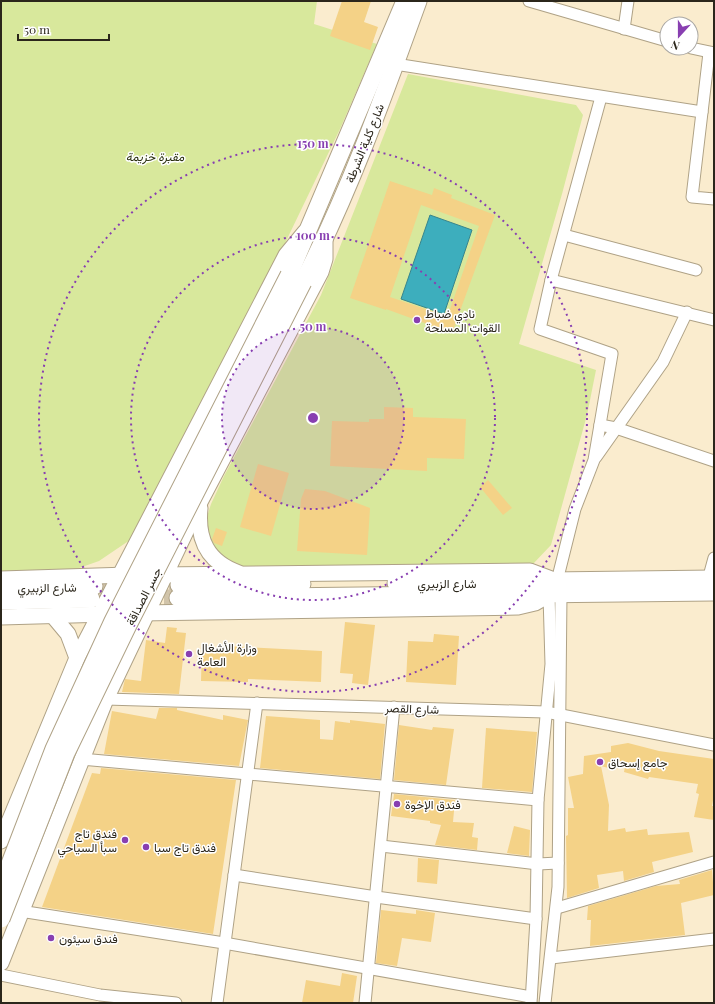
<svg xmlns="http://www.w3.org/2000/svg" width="715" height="1004" font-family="'Playfair Display',Vazirmatn,serif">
  <rect width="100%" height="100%" fill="#faecce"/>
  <g fill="#d8e89c">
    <path d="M 1,1 L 317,1 L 314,24 L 377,44 L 340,129 L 224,370 L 130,540 L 99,561 L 62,574 L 1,575 Z"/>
    <path d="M 408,74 L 576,105 L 583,115 L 562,194 L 519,344 L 596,370 L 587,415 L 551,545 L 533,564 L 272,568 L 231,566 L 216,556 L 204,526 L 211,504 L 224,476 L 321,295 Z"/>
  </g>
  <path fill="#3daebd" stroke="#38858c" d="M 430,215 L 472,230 L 444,314 L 401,299 Z"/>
  <g fill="#f4d287" fill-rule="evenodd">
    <path d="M 342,1 L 371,1 L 364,22 L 378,27 L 370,50 L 330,36 Z"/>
    <path d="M 390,181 L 432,195 L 434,188 L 452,195 L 451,198 L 495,215 L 452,333 L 386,309 L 386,310 L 350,298 ZM 421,205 L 479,226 L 448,315 L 443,314 L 443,315 L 390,297 Z"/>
    <path d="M 384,407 L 413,408 L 413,417 L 466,419 L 464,459 L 427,458 L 427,471 L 330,466 L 332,421 L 369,422 L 369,419 L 384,419 Z"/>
    <path d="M 258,464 L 289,473 L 271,536 L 240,527 Z"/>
    <path d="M 488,480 L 512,508 L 503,515 L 480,487 Z"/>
    <path d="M 305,489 L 325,491 L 370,508 L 367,555 L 297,551 L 301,499 Z"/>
    <path d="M 216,528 L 227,532 L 222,546 L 214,543 L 212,539 Z"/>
    <path d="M 345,622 L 375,625 L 368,685 L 352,683 L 353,674 L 340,673 Z"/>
    <path d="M 167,627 L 177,628 L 176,632 L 186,633 L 179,694 L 122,692 L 125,679 L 141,681 L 146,640 L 165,643 Z"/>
    <path d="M 434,634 L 459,636 L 456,685 L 406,682 L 408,641 L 433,642 Z"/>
    <path d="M 225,646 L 322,651 L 321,682 L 248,679 L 248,682 L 201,681 L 202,647 L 225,648 Z"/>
    <path d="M 159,708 L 177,708 L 177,710 L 223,720 L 223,715 L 248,720 L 239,766 L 104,754 L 112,711 L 156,719 Z"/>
    <path d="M 266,716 L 320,720 L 320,739 L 333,740 L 335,721 L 350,723 L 350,720 L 385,724 L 380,779 L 260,768 Z"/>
    <path d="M 399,725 L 432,730 L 433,727 L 454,729 L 446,785 L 394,780 Z"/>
    <path d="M 486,728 L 537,732 L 532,792 L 482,788 Z"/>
    <path d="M 628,743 L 659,751 L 714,759 L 714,795 L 712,806 L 714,806 L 714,820 L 694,817 L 699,794 L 696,793 L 698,784 L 649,777 L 648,779 L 624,772 L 625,767 L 612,769 L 601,766 L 609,805 L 608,831 L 625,828 L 626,832 L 647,829 L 648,835 L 689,832 L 693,852 L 652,862 L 654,872 L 624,881 L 623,871 L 597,875 L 599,888 L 567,898 L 566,836 L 568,835 L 568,808 L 574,808 L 568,777 L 583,774 L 584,756 L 611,752 L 611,746 Z"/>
    <path d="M 101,768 L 236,780 L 213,934 L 42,907 L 92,773 L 100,774 Z"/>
    <path d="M 394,794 L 455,800 L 453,822 L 474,823 L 472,837 L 478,838 L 477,850 L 435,845 L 441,825 L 430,823 L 430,821 L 391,816 Z"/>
    <path d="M 514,826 L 530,830 L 529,856 L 507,853 Z"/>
    <path d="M 418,858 L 439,860 L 437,884 L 417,882 Z"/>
    <path d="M 712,870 L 714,895 L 681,903 L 685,935 L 590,946 L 591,920 L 587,920 L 588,906 L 656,886 L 680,884 L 679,880 Z"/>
    <path d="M 381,910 L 416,914 L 416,910 L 435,913 L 431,942 L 402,938 L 397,966 L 376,963 Z"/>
    <path d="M 342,973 L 357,976 L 353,1003 L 302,1003 L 306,980 L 340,986 Z"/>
  </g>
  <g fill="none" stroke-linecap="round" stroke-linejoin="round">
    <g stroke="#d1c4aa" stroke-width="17" stroke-dasharray="17 8" stroke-linecap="butt">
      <path d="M 94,586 L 179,585"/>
      <path d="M 139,598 L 178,598"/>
    </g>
    <g stroke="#afa286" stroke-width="13">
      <g id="street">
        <path d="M 529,1 L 667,41"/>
        <path d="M 624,29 L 628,1"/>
        <path d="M 691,48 L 714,53"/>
        <path d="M 709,53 L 692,197 L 714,199"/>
        <path d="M 395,64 L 702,112"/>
        <path d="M 564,235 L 696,270"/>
        <path d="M 551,280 L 714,320"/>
        <path d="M 600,425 L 616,428 L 714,461"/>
        <path d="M 596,457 L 663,362 L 687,312"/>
        <path d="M 708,580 L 714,558"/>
        <path d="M 557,581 L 575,509 L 594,460 L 612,354 L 540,329 L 551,280 L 601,97"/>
        <path d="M 106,699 L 546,712 L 714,745"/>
        <path d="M 81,759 L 538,800"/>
        <path d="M 381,846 L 538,864 L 558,863"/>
        <path d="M 234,875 L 376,897 L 536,919"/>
        <path d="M 557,908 L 714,862"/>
        <path d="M 20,911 L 224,943 L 531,997"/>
        <path d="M 551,958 L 714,939"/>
        <path d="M 1,975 L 100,995 L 176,1003"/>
        <path d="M 217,1003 L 257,703"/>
        <path d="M 365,1003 L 394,707"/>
        <path d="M 531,1003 L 536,919 L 538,800 L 551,664 L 549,595"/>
        <path d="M 545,1003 L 558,887 L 561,595"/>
      </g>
    </g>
    <g stroke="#afa286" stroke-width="17">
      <g id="secondary">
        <path d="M 200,508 C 197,539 207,562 239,573"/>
        <path d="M 156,575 L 530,571 L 554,580"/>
        <path d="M 1,579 L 128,575"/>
        <path d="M 140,613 L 518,607 L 535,603 L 549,595"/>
        <path d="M 53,616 L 68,634 L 77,658"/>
        <path d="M 1,617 L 108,614"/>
        <path d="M 1,841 L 77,658 L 286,255 L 305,232"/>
        <path d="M 1,963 L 106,699 L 200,502 L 321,272 L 325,259 L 325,239"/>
      </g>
    </g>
    <g stroke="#afa286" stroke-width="19">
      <g id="primary">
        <path d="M 289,275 L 405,1"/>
        <path d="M 303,282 C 349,193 384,95 418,1"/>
        <path d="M 396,583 L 714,579"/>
        <path d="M 179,585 L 302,584"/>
        <path d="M 1,588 L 94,586"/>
        <path d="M 178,598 C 356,595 535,595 714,592"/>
        <path d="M 1,601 L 91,599"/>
      </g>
    </g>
    <use href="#street" stroke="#fff" stroke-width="11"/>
    <use href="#secondary" stroke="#fff" stroke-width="15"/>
    <use href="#primary" stroke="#fff" stroke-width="17"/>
    <g stroke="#afa286" stroke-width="19" stroke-linecap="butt">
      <g id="primary-bridge">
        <path d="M 1,887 L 54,749 L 113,621 L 289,275"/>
        <path d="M 1,919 L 66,753 L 128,625 L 303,282"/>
      </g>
    </g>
    <use href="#primary-bridge" stroke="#fff" stroke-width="17"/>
  </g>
  <circle cx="313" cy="418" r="91" fill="#883fb1" fill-opacity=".12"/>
  <g fill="none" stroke="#883fb1" stroke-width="2" stroke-dasharray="2 4">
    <circle cx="313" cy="418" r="91"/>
    <circle cx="313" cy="418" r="182"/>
    <circle cx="313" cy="418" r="274"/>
  </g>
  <g fill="#883fb1" stroke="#fff" stroke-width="1.5">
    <circle cx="417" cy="320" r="4"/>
    <circle cx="189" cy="654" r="4"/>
    <circle cx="600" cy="762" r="4"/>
    <circle cx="397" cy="804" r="4"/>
    <circle cx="125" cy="840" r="4"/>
    <circle cx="146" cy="847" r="4"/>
    <circle cx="51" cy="938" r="4"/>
  </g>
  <g text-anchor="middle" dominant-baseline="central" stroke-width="3" stroke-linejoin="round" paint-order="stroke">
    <g font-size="12" fill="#2b261b" stroke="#fff">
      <text transform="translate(364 143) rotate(-68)">شارع كلية الشرطة</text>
      <text x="447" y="583">شارع الزبيري</text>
      <text transform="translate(47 587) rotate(-1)">شارع الزبيري</text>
      <text transform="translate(143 596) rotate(-63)">جسر الصداقة</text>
      <text transform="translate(412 708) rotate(2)">شارع القصر</text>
    </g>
    <g font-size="12" font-style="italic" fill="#2b3110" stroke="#fff">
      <text x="155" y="156">مقبرة خزيمة</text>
    </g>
    <g font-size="12" fill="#2b261b" stroke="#fff" text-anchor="start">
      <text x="425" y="313">نادي ضباط<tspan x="425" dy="14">القوات المسلحة</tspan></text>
      <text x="197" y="647">وزارة الأشغال<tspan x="197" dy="14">العامة</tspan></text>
      <text x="608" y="762">جامع إسحاق</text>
      <text x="405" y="804">فندق الإخوة</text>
      <text x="117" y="833" text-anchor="end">فندق تاج<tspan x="117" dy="14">سبأ السياحي</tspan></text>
      <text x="154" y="847">فندق تاج سبا</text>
      <text x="59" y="938">فندق سيئون</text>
    </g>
  </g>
  <circle cx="313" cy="418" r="6" fill="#883fb1" stroke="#fff" stroke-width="2"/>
  <g font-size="12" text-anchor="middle" font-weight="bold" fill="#883fb1" stroke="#fff" stroke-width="3" stroke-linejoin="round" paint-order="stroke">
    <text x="313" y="148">150 m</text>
    <text x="313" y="240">100 m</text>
    <text x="313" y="331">50 m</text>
  </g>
  <rect width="715" height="1004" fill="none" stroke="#2b261b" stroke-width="4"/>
  <g transform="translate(679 36) rotate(201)"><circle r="19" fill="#ffffff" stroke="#aaa8a4"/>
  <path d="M0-3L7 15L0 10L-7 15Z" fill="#883fb1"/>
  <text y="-6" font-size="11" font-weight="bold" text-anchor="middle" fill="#2b261b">N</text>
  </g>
  <path d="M18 34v6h91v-6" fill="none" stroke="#2b261b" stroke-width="2"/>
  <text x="24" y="34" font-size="12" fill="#2b261b" stroke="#ffffff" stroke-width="3" paint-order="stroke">50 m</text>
</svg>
